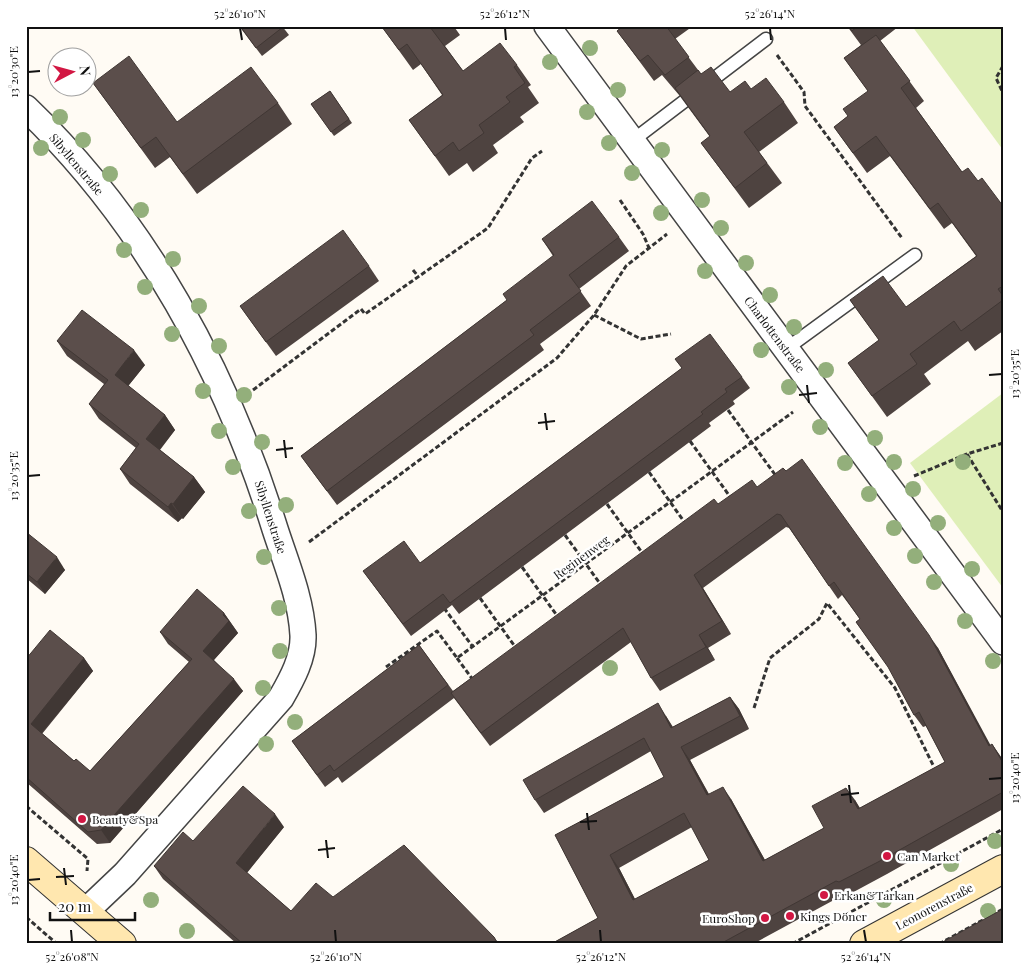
<svg xmlns="http://www.w3.org/2000/svg" width="1029" height="970" font-family="'Playfair Display',serif">
  <rect width="100%" height="100%" fill="#fffbf4"/>
  <g fill="#dfefb8">
    <path d="M 912,26 L 1003,26 L 1003,150 Z"/>
    <path d="M 1003,393 L 1003,588 L 910,463 Z"/>
  </g>
  <g fill="none" stroke-linecap="round" stroke-linejoin="round">
    <g stroke="#444" stroke-width="15">
      <g id="service">
        <path d="M 632,141 L 766,39"/>
        <path d="M 786,349 L 915,255"/>
      </g>
    </g>
    <g stroke="#444" stroke-width="28">
      <g id="minor">
        <path d="M 547,26 L 1003,642"/>
        <path d="M 26,108 C 146,223 226,372 275,529 C 286,563 301,598 303,635 C 304,657 292,679 281,698 L 125,874 L 85,912"/>
      </g>
    </g>
    <g stroke="#333" stroke-width="30">
      <g id="secondary">
        <path d="M 26,861 L 122,944"/>
        <path d="M 864,944 L 1003,869"/>
      </g>
    </g>
    <g stroke="#333" stroke-width="3" stroke-dasharray="5 2.5" stroke-linecap="butt">
      <path d="M 777,55 L 804,92 L 805,106 L 902,238"/>
      <path d="M 1003,66 L 996,78 L 1003,93"/>
      <path d="M 620,200 L 643,234 L 649,248"/>
      <path d="M 413,270 L 418,276"/>
      <path d="M 594,315 L 641,339 L 671,334"/>
      <path d="M 253,390 L 361,309 L 365,314 L 488,228 L 532,158 L 542,151"/>
      <path d="M 728,410 L 776,476"/>
      <path d="M 690,441 L 731,498"/>
      <path d="M 967,454 L 1003,512"/>
      <path d="M 649,472 L 685,523"/>
      <path d="M 914,476 L 967,454 L 1003,443"/>
      <path d="M 607,504 L 643,554"/>
      <path d="M 565,535 L 601,585"/>
      <path d="M 309,542 L 557,358 L 594,315 L 626,266 L 667,234"/>
      <path d="M 522,567 L 558,617"/>
      <path d="M 480,598 L 516,648"/>
      <path d="M 444,608 L 473,647"/>
      <path d="M 457,658 L 473,680"/>
      <path d="M 386,667 L 437,631 L 457,658 L 793,412"/>
      <path d="M 754,708 L 770,658 L 819,619 L 827,603 L 895,688 L 934,767"/>
      <path d="M 26,806 L 88,859 L 87,871"/>
      <path d="M 26,917 L 57,944"/>
      <path d="M 792,944 L 1003,829"/>
      <path d="M 939,944 L 1003,909"/>
    </g>
    <use href="#service" stroke="#fff" stroke-width="12"/>
    <use href="#minor" stroke="#fff" stroke-width="25"/>
    <use href="#secondary" stroke="#ffe7af" stroke-width="28"/>
  </g>
  <g fill="#93af7b">
    <circle cx="590" cy="48" r="8"/>
    <circle cx="550" cy="62" r="8"/>
    <circle cx="618" cy="90" r="8"/>
    <circle cx="587" cy="112" r="8"/>
    <circle cx="60" cy="117" r="8"/>
    <circle cx="83" cy="140" r="8"/>
    <circle cx="609" cy="143" r="8"/>
    <circle cx="41" cy="148" r="8"/>
    <circle cx="662" cy="150" r="8"/>
    <circle cx="632" cy="173" r="8"/>
    <circle cx="110" cy="174" r="8"/>
    <circle cx="702" cy="200" r="8"/>
    <circle cx="141" cy="210" r="8"/>
    <circle cx="661" cy="213" r="8"/>
    <circle cx="721" cy="228" r="8"/>
    <circle cx="124" cy="250" r="8"/>
    <circle cx="173" cy="259" r="8"/>
    <circle cx="746" cy="263" r="8"/>
    <circle cx="705" cy="271" r="8"/>
    <circle cx="145" cy="287" r="8"/>
    <circle cx="770" cy="295" r="8"/>
    <circle cx="199" cy="306" r="8"/>
    <circle cx="794" cy="327" r="8"/>
    <circle cx="172" cy="334" r="8"/>
    <circle cx="219" cy="346" r="8"/>
    <circle cx="761" cy="350" r="8"/>
    <circle cx="826" cy="370" r="8"/>
    <circle cx="789" cy="387" r="8"/>
    <circle cx="203" cy="391" r="8"/>
    <circle cx="244" cy="395" r="8"/>
    <circle cx="820" cy="427" r="8"/>
    <circle cx="219" cy="431" r="8"/>
    <circle cx="875" cy="438" r="8"/>
    <circle cx="262" cy="442" r="8"/>
    <circle cx="894" cy="462" r="8"/>
    <circle cx="963" cy="462" r="8"/>
    <circle cx="845" cy="463" r="8"/>
    <circle cx="233" cy="467" r="8"/>
    <circle cx="913" cy="489" r="8"/>
    <circle cx="869" cy="494" r="8"/>
    <circle cx="286" cy="505" r="8"/>
    <circle cx="249" cy="511" r="8"/>
    <circle cx="938" cy="523" r="8"/>
    <circle cx="894" cy="528" r="8"/>
    <circle cx="915" cy="556" r="8"/>
    <circle cx="264" cy="557" r="8"/>
    <circle cx="972" cy="569" r="8"/>
    <circle cx="934" cy="582" r="8"/>
    <circle cx="279" cy="608" r="8"/>
    <circle cx="965" cy="621" r="8"/>
    <circle cx="280" cy="651" r="8"/>
    <circle cx="993" cy="661" r="8"/>
    <circle cx="610" cy="668" r="8"/>
    <circle cx="263" cy="688" r="8"/>
    <circle cx="295" cy="722" r="8"/>
    <circle cx="266" cy="744" r="8"/>
    <circle cx="995" cy="841" r="8"/>
    <circle cx="951" cy="864" r="8"/>
    <circle cx="151" cy="900" r="8"/>
    <circle cx="884" cy="900" r="8"/>
    <circle cx="988" cy="911" r="8"/>
    <circle cx="187" cy="931" r="8"/>
  </g>
  <g fill="#4e4340" fill-rule="evenodd">
    <path d="M 239,26 L 282,26 L 289,35 L 262,56 Z"/>
    <path d="M 383,26 L 457,26 L 455,28 L 460,35 L 445,46 L 463,71 L 517,65 L 531,85 L 528,87 L 539,103 L 520,117 L 524,122 L 493,145 L 498,153 L 473,172 L 467,163 L 449,176 L 409,120 L 442,95 L 421,64 L 413,70 L 382,27 Z"/>
    <path d="M 623,26 L 693,26 L 675,39 L 701,74 L 730,92 L 751,89 L 784,102 L 798,123 L 759,152 L 782,183 L 749,208 L 701,143 L 710,137 L 679,95 L 662,75 L 654,81 L 617,31 Z"/>
    <path d="M 847,26 L 898,26 L 898,27 L 880,41 L 924,101 L 916,108 L 962,172 L 978,181 L 1003,206 L 1003,331 L 975,351 L 968,341 L 924,374 L 931,384 L 887,417 L 848,363 L 879,340 L 850,300 L 906,307 L 976,256 L 952,223 L 944,229 L 890,156 L 867,173 L 834,127 L 848,116 L 868,91 L 844,58 L 861,45 Z"/>
    <path d="M 93,83 L 177,122 L 278,103 L 292,124 L 197,194 L 170,157 L 155,168 Z"/>
    <path d="M 330,91 L 352,123 L 334,136 L 311,104 Z"/>
    <path d="M 619,237 L 629,251 L 579,289 L 591,306 L 540,344 L 544,350 L 337,505 L 301,456 L 507,300 L 553,256 L 542,239 Z"/>
    <path d="M 369,266 L 379,281 L 276,356 L 240,306 Z"/>
    <path d="M 57,341 L 145,365 L 128,386 L 165,415 L 175,430 L 160,450 L 194,477 L 205,492 L 183,519 L 182,518 L 178,522 L 130,484 L 120,469 L 136,448 L 99,419 L 89,404 L 104,384 L 67,356 Z"/>
    <path d="M 675,359 L 742,377 L 750,388 L 733,401 L 735,404 L 709,423 L 711,426 L 459,614 L 452,605 L 411,636 L 363,571 L 420,563 L 682,368 Z"/>
    <path d="M 757,487 L 938,648 L 990,746 L 992,744 L 1003,760 L 1003,809 L 887,874 L 848,895 L 845,894 L 753,944 L 551,944 L 598,918 L 555,835 L 664,777 L 651,751 L 544,813 L 535,800 L 666,716 L 673,727 L 730,697 L 739,709 L 749,729 L 690,760 L 709,794 L 731,799 L 765,860 L 824,828 L 855,800 L 860,808 L 945,762 L 926,726 L 923,727 L 914,715 L 890,669 L 856,622 L 860,619 L 842,595 L 838,599 L 789,528 L 786,527 L 703,588 L 731,634 L 708,648 L 715,660 L 660,691 L 651,678 L 631,642 L 490,746 L 454,698 L 342,783 L 338,777 L 325,787 L 292,741 L 419,645 L 453,691 L 718,504 ZM 692,827 L 709,860 L 635,899 L 619,868 Z"/>
    <path d="M 26,532 L 65,570 L 45,594 L 26,578 Z"/>
    <path d="M 224,613 L 238,633 L 214,660 L 243,691 L 110,843 L 97,844 L 26,782 L 26,659 L 84,658 L 93,671 L 42,734 L 74,761 L 90,771 L 189,662 L 168,644 L 160,632 Z"/>
    <path d="M 284,827 L 247,873 L 291,911 L 333,897 L 494,937 L 499,944 L 237,944 L 163,879 L 154,866 L 193,841 Z"/>
  </g>
  <g fill="#403734">
    <path d="M 134,350 L 145,365 L 125,390 L 115,375 Z"/>
    <path d="M 165,415 L 175,430 L 156,454 L 146,439 Z"/>
    <path d="M 194,477 L 205,492 L 183,519 L 173,504 Z"/>
    <path d="M 171,503 L 182,518 L 178,522 L 168,507 Z"/>
    <path d="M 57,557 L 65,570 L 45,594 L 37,582 Z"/>
    <path d="M 694,575 L 703,588 L 731,634 L 722,621 Z"/>
    <path d="M 224,613 L 238,633 L 211,663 L 203,651 Z"/>
    <path d="M 699,635 L 708,648 L 715,660 L 706,647 Z"/>
    <path d="M 929,635 L 938,648 L 998,759 L 989,746 Z"/>
    <path d="M 84,658 L 93,671 L 39,736 L 31,724 Z"/>
    <path d="M 234,679 L 243,691 L 110,843 L 101,830 Z"/>
    <path d="M 730,697 L 739,709 L 749,729 L 740,716 Z"/>
    <path d="M 658,703 L 666,716 L 680,741 L 671,728 Z"/>
    <path d="M 992,744 L 1003,760 L 1003,763 Z"/>
    <path d="M 681,747 L 690,760 L 716,808 L 707,795 Z"/>
    <path d="M 723,787 L 731,799 L 772,873 L 763,861 Z"/>
    <path d="M 846,788 L 855,800 L 867,822 L 858,809 Z"/>
    <path d="M 275,814 L 284,827 L 244,876 L 236,863 Z"/>
    <path d="M 610,855 L 619,868 L 642,913 L 633,900 Z"/>
  </g>
  <g fill="#5b4e4b" stroke="#403734" fill-rule="evenodd">
    <path d="M 240,26 L 282,26 L 283,27 L 256,48 Z"/>
    <path d="M 383,26 L 431,26 L 430,27 L 463,71 L 500,43 L 517,65 L 514,67 L 525,83 L 506,97 L 510,102 L 479,125 L 484,133 L 459,151 L 453,142 L 435,156 L 409,120 L 443,95 L 407,44 L 399,50 L 382,27 Z"/>
    <path d="M 623,26 L 666,26 L 689,57 L 665,75 L 648,55 L 640,61 L 617,31 Z"/>
    <path d="M 848,26 L 858,26 L 852,31 Z"/>
    <path d="M 876,35 L 910,81 L 901,88 L 962,172 L 968,168 L 978,181 L 982,178 L 1003,206 L 1003,286 L 998,289 L 1003,296 L 1003,300 L 961,331 L 954,321 L 910,354 L 917,364 L 872,396 L 848,363 L 879,340 L 850,300 L 883,276 L 906,307 L 977,256 L 938,203 L 930,209 L 876,136 L 853,153 L 834,127 L 848,116 L 843,109 L 868,91 L 844,58 Z"/>
    <path d="M 129,56 L 177,122 L 251,67 L 278,103 L 183,174 L 156,137 L 141,148 L 93,83 Z"/>
    <path d="M 711,67 L 730,92 L 745,81 L 751,89 L 766,78 L 784,102 L 744,132 L 767,163 L 735,188 L 701,143 L 710,136 L 675,88 L 698,70 L 701,74 Z"/>
    <path d="M 330,91 L 349,119 L 331,132 L 311,104 Z"/>
    <path d="M 592,201 L 619,237 L 569,275 L 581,291 L 530,330 L 534,335 L 327,491 L 301,456 L 507,300 L 503,294 L 554,255 L 542,239 Z"/>
    <path d="M 343,230 L 369,266 L 266,342 L 240,306 Z"/>
    <path d="M 82,310 L 134,350 L 115,375 L 165,415 L 146,439 L 194,477 L 173,504 L 171,503 L 168,507 L 120,469 L 139,444 L 89,404 L 108,380 L 57,341 Z"/>
    <path d="M 710,334 L 742,377 L 725,389 L 727,392 L 701,412 L 703,414 L 450,603 L 443,594 L 403,624 L 363,571 L 404,541 L 420,563 L 682,368 L 675,359 Z"/>
    <path d="M 802,459 L 929,635 L 989,746 L 992,744 L 1003,763 L 1003,792 L 878,862 L 839,882 L 836,881 L 720,944 L 551,944 L 598,918 L 555,835 L 664,777 L 644,738 L 535,800 L 523,780 L 658,703 L 671,728 L 730,697 L 740,716 L 681,747 L 707,795 L 723,787 L 763,861 L 824,828 L 812,806 L 846,788 L 858,809 L 945,762 L 919,712 L 914,715 L 888,667 L 856,622 L 860,619 L 834,582 L 829,586 L 781,515 L 777,514 L 694,575 L 722,621 L 699,635 L 706,647 L 651,678 L 623,628 L 481,733 L 451,693 L 714,499 L 718,504 L 752,480 L 757,487 L 783,468 L 786,471 ZM 684,813 L 709,860 L 633,900 L 610,855 Z"/>
    <path d="M 26,532 L 57,557 L 37,582 L 26,573 Z"/>
    <path d="M 197,589 L 224,613 L 223,615 L 229,621 L 203,651 L 234,679 L 101,830 L 88,832 L 26,777 L 26,659 L 50,630 L 84,658 L 31,724 L 74,761 L 76,759 L 90,771 L 192,659 L 160,632 Z"/>
    <path d="M 419,645 L 448,685 L 334,771 L 330,765 L 317,775 L 292,741 Z"/>
    <path d="M 243,786 L 275,814 L 236,863 L 291,911 L 316,883 L 333,897 L 404,845 L 494,937 L 498,944 L 243,944 L 154,866 L 183,832 L 193,841 Z"/>
    <path d="M 1003,909 L 1003,944 L 939,944 Z"/>
  </g>
  <path fill="none" stroke="#111" stroke-width="2" d="M 240,28 L 242,40M 505,28 L 506,40M 770,28 L 771,40M 28,72 L 40,71M 989,375 L 1002,374M 807,385 L 809,403M 799,395 L 817,393M 545,413 L 547,430M 538,423 L 555,421M 284,440 L 286,458M 276,450 L 293,448M 28,476 L 40,475M 989,779 L 1002,778M 849,785 L 851,803M 841,795 L 859,793M 587,813 L 589,830M 580,822 L 597,821M 326,840 L 328,858M 318,850 L 335,848M 64,868 L 66,885M 56,877 L 74,876M 28,880 L 40,879M 71,930 L 72,942M 335,930 L 336,942M 600,930 L 601,942M 864,930 L 866,942"/>
  <g fill="#d21743" stroke="#fff" stroke-width="2">
    <circle cx="82" cy="819" r="5"/>
    <circle cx="887" cy="856" r="5"/>
    <circle cx="824" cy="895" r="5"/>
    <circle cx="790" cy="916" r="5"/>
    <circle cx="765" cy="918" r="5"/>
  </g>
  <g text-anchor="middle" dominant-baseline="central" stroke-width="5" stroke-linejoin="round" paint-order="stroke">
    <g font-size="12" fill="#111" stroke="#fff">
      <text transform="translate(77 164) rotate(50)">Sibyllenstraße</text>
      <text transform="translate(775 334) rotate(53)">Charlottenstraße</text>
      <text transform="translate(271 517) rotate(72)">Sibyllenstraße</text>
      <text transform="translate(581 557) rotate(-36)">Reginenweg</text>
      <text transform="translate(934 906) rotate(-28)">Leonorenstraße</text>
    </g>
    <g font-size="12" fill="#111" stroke="#fff" text-anchor="start">
      <text x="92" y="819">Beauty&amp;Spa</text>
      <text x="897" y="856">Can Market</text>
      <text x="834" y="895">Erkan&amp;Tarkan</text>
      <text x="800" y="916">Kings Döner</text>
      <text x="755" y="918" text-anchor="end">EuroShop</text>
    </g>
  </g>
  <rect width="1029" height="970" fill="none" stroke="#ffffff" stroke-width="55"/>
  <g transform="translate(72 72) rotate(84)"><circle r="24" fill="#ffffff" stroke="#a0a0a0"/>
  <path d="M0-4L9 19L0 12L-9 19Z" fill="#d21743"/>
  <text y="-8" font-size="14" font-weight="bold" text-anchor="middle" fill="#111111">N</text>
  </g>
  <path d="M50 912v8h85v-8" fill="none" stroke="#111111" stroke-width="2.5"/>
  <text x="58" y="912" font-size="15" fill="#111111" stroke="#ffffff" stroke-width="4" paint-order="stroke">20 m</text>
  <rect x="28" y="28" width="974" height="914" fill="none" stroke="#111" stroke-width="2"/>
  <g font-size="12" text-anchor="middle" fill="#111">
    <text x="240" y="18">52°26'10"N</text>
    <text x="505" y="18">52°26'12"N</text>
    <text x="770" y="18">52°26'14"N</text>
    <text transform="translate(14 72) rotate(-90)" y="4">13°20'30"E</text>
    <text transform="translate(1015 374) rotate(-90)" y="4">13°20'35"E</text>
    <text transform="translate(14 476) rotate(-90)" y="4">13°20'35"E</text>
    <text transform="translate(1015 778) rotate(-90)" y="4">13°20'40"E</text>
    <text transform="translate(14 880) rotate(-90)" y="4">13°20'40"E</text>
    <text x="72" y="961">52°26'08"N</text>
    <text x="336" y="961">52°26'10"N</text>
    <text x="601" y="961">52°26'12"N</text>
    <text x="866" y="961">52°26'14"N</text>
  </g>
</svg>
